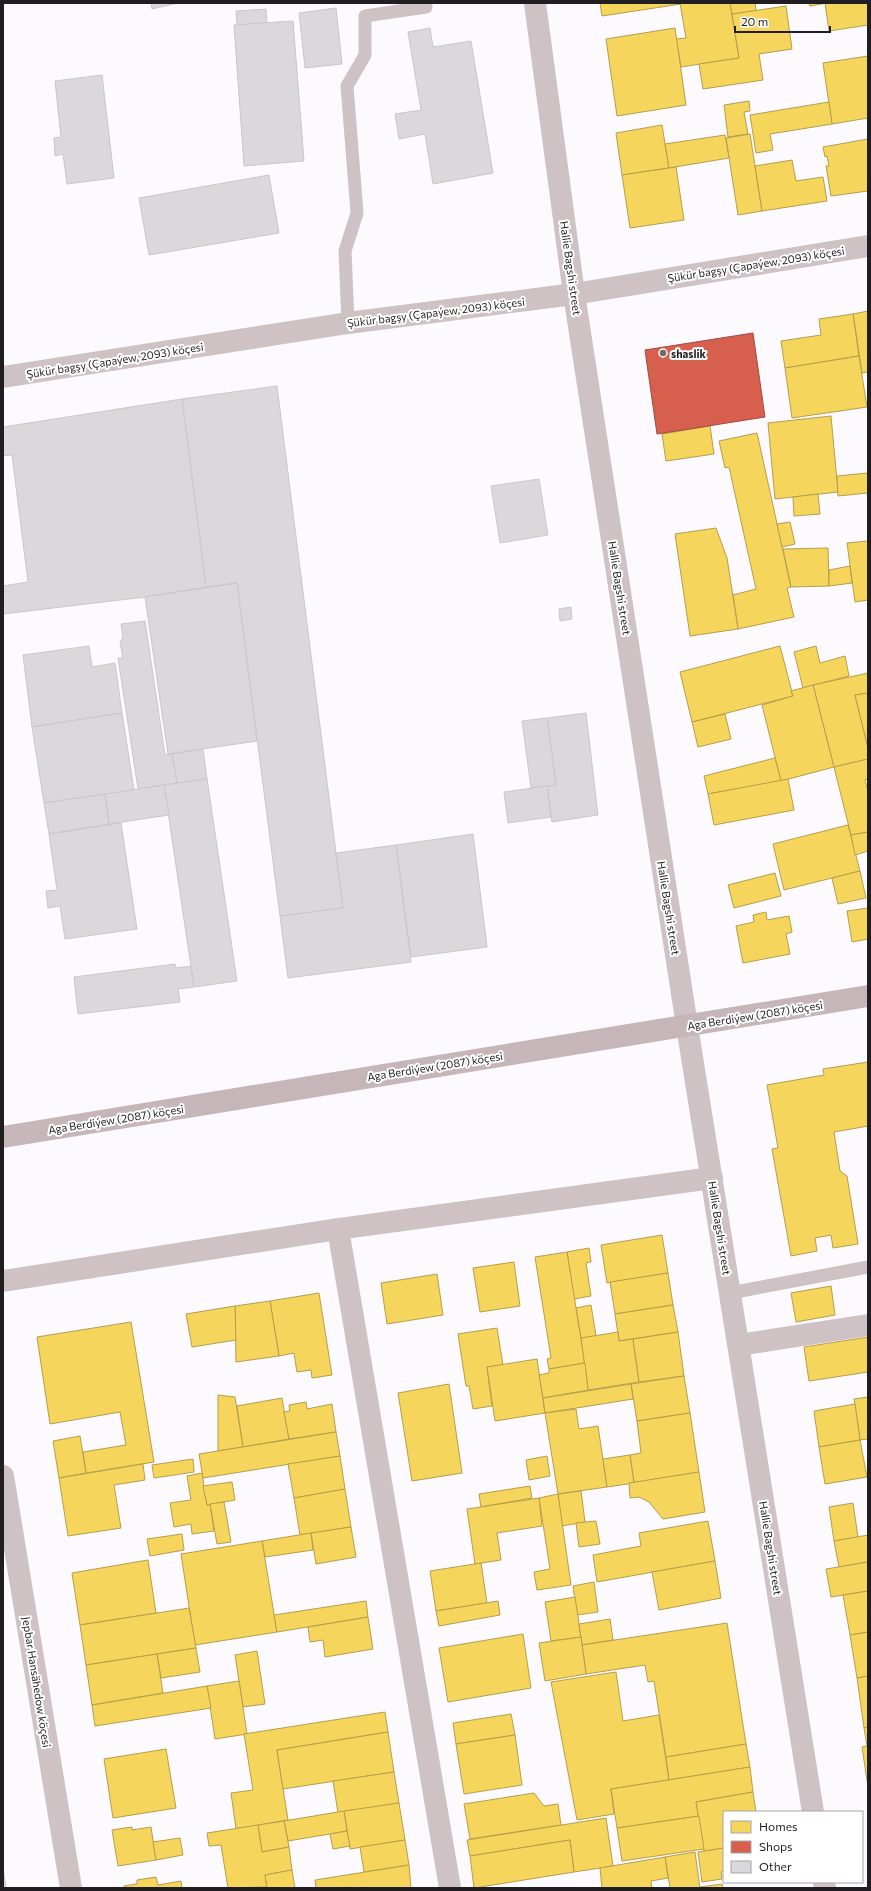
<svg xmlns="http://www.w3.org/2000/svg" width="871" height="1891" font-family="Commissioner,sans-serif">
  <rect width="100%" height="100%" fill="#fcfafe"/>
  <g fill="#f6d55c" stroke="#b69e4b">
    <path d="M 600,3 L 680,3 L 681,4 L 602,16 Z"/>
    <path d="M 680,3 L 730,3 L 739,58 L 681,67 L 676,39 L 686,38 Z"/>
    <path d="M 730,3 L 755,3 L 756,11 L 732,14 Z"/>
    <path d="M 809,3 L 827,3 L 810,6 Z"/>
    <path d="M 825,3 L 868,3 L 868,25 L 829,31 Z"/>
    <path d="M 786,6 L 792,49 L 759,54 L 763,80 L 703,89 L 699,64 L 739,58 L 732,14 Z"/>
    <path d="M 675,28 L 686,105 L 617,116 L 606,39 Z"/>
    <path d="M 868,56 L 868,118 L 832,124 L 823,63 Z"/>
    <path d="M 749,101 L 750,111 L 744,112 L 748,134 L 728,137 L 724,105 Z"/>
    <path d="M 829,102 L 832,124 L 770,134 L 773,150 L 756,153 L 750,115 Z"/>
    <path d="M 662,125 L 669,168 L 622,175 L 616,133 Z"/>
    <path d="M 750,134 L 762,211 L 738,215 L 726,138 Z"/>
    <path d="M 725,135 L 729,158 L 669,168 L 665,144 Z"/>
    <path d="M 868,139 L 868,191 L 831,196 L 826,166 L 829,166 L 827,156 L 825,157 L 823,147 Z"/>
    <path d="M 792,160 L 796,181 L 823,177 L 827,201 L 762,211 L 755,166 Z"/>
    <path d="M 676,167 L 684,220 L 630,228 L 622,175 Z"/>
    <path d="M 868,311 L 868,372 L 862,373 L 853,314 Z"/>
    <path d="M 853,314 L 859,356 L 785,368 L 781,341 L 821,335 L 819,319 Z"/>
    <path d="M 859,356 L 867,407 L 792,418 L 785,368 Z"/>
    <path d="M 831,416 L 838,492 L 775,499 L 768,423 Z"/>
    <path d="M 710,426 L 714,454 L 666,461 L 662,434 Z"/>
    <path d="M 757,433 L 791,587 L 787,588 L 794,617 L 738,629 L 733,595 L 756,589 L 729,467 L 725,468 L 719,441 Z"/>
    <path d="M 868,473 L 868,493 L 838,496 L 837,476 Z"/>
    <path d="M 818,494 L 820,514 L 794,516 L 793,497 Z"/>
    <path d="M 790,522 L 795,544 L 782,547 L 777,524 Z"/>
    <path d="M 716,528 L 727,558 L 738,629 L 690,636 L 675,534 Z"/>
    <path d="M 868,541 L 868,600 L 855,602 L 847,543 Z"/>
    <path d="M 828,548 L 829,586 L 791,587 L 783,549 Z"/>
    <path d="M 850,566 L 852,583 L 829,586 L 829,570 Z"/>
    <path d="M 780,646 L 793,696 L 692,722 L 680,672 Z"/>
    <path d="M 816,646 L 820,663 L 845,656 L 849,676 L 803,688 L 794,652 Z"/>
    <path d="M 868,673 L 868,693 L 855,695 L 868,748 L 868,759 L 834,767 L 813,685 Z"/>
    <path d="M 813,685 L 834,767 L 781,781 L 762,705 L 793,696 L 791,691 Z"/>
    <path d="M 868,693 L 868,748 L 855,695 Z"/>
    <path d="M 725,714 L 731,739 L 698,747 L 692,722 Z"/>
    <path d="M 775,758 L 781,781 L 708,794 L 704,776 Z"/>
    <path d="M 868,759 L 868,779 L 865,780 L 868,791 L 868,832 L 851,835 L 834,767 Z"/>
    <path d="M 788,779 L 794,810 L 714,825 L 708,794 Z"/>
    <path d="M 848,825 L 860,871 L 784,890 L 773,844 Z"/>
    <path d="M 868,832 L 868,851 L 855,855 L 851,835 Z"/>
    <path d="M 860,871 L 866,898 L 838,904 L 832,878 Z"/>
    <path d="M 775,873 L 781,896 L 734,908 L 728,885 Z"/>
    <path d="M 868,908 L 868,939 L 852,942 L 847,911 Z"/>
    <path d="M 766,912 L 767,920 L 789,916 L 792,932 L 786,934 L 790,954 L 743,963 L 736,926 L 754,922 L 753,915 Z"/>
    <path d="M 868,1062 L 868,1126 L 834,1132 L 840,1171 L 847,1176 L 858,1244 L 833,1248 L 831,1235 L 815,1238 L 817,1251 L 791,1256 L 772,1149 L 778,1148 L 767,1085 L 824,1075 L 823,1069 Z"/>
    <path d="M 662,1235 L 668,1273 L 607,1283 L 601,1245 Z"/>
    <path d="M 589,1248 L 591,1262 L 586,1263 L 591,1296 L 574,1299 L 567,1252 Z"/>
    <path d="M 567,1252 L 585,1363 L 549,1369 L 547,1359 L 551,1358 L 535,1257 Z"/>
    <path d="M 514,1262 L 520,1306 L 480,1312 L 473,1268 Z"/>
    <path d="M 668,1273 L 673,1305 L 615,1314 L 610,1282 Z"/>
    <path d="M 437,1274 L 443,1315 L 387,1324 L 381,1283 Z"/>
    <path d="M 831,1286 L 835,1315 L 796,1322 L 791,1293 Z"/>
    <path d="M 319,1293 L 332,1375 L 312,1378 L 311,1370 L 297,1372 L 294,1353 L 279,1356 L 270,1301 Z"/>
    <path d="M 270,1301 L 279,1356 L 236,1362 L 235,1306 Z"/>
    <path d="M 591,1305 L 596,1336 L 581,1338 L 576,1308 Z"/>
    <path d="M 673,1305 L 678,1332 L 619,1341 L 615,1314 Z"/>
    <path d="M 235,1306 L 236,1340 L 192,1347 L 186,1314 Z"/>
    <path d="M 131,1322 L 154,1462 L 86,1473 L 83,1452 L 126,1445 L 120,1412 L 50,1424 L 37,1337 Z"/>
    <path d="M 497,1328 L 503,1365 L 487,1367 L 492,1406 L 473,1409 L 469,1386 L 466,1386 L 458,1334 Z"/>
    <path d="M 618,1332 L 619,1341 L 633,1339 L 639,1382 L 588,1390 L 581,1338 Z"/>
    <path d="M 678,1332 L 684,1376 L 639,1382 L 633,1339 Z"/>
    <path d="M 868,1337 L 868,1372 L 809,1381 L 804,1347 Z"/>
    <path d="M 537,1359 L 545,1413 L 495,1421 L 487,1367 Z"/>
    <path d="M 585,1363 L 588,1390 L 543,1398 L 539,1375 L 549,1373 L 549,1369 Z"/>
    <path d="M 684,1376 L 690,1413 L 637,1421 L 631,1384 Z"/>
    <path d="M 449,1384 L 462,1473 L 412,1481 L 398,1393 Z"/>
    <path d="M 631,1384 L 633,1399 L 545,1413 L 543,1398 Z"/>
    <path d="M 218,1395 L 235,1397 L 243,1447 L 218,1451 Z"/>
    <path d="M 868,1397 L 868,1439 L 860,1440 L 854,1399 Z"/>
    <path d="M 282,1398 L 289,1439 L 243,1447 L 237,1406 Z"/>
    <path d="M 306,1402 L 307,1409 L 332,1404 L 336,1432 L 289,1439 L 284,1412 L 290,1411 L 289,1405 Z"/>
    <path d="M 855,1404 L 860,1440 L 819,1447 L 814,1411 Z"/>
    <path d="M 576,1409 L 579,1429 L 598,1426 L 607,1487 L 558,1494 L 545,1413 Z"/>
    <path d="M 690,1413 L 699,1472 L 634,1483 L 630,1455 L 641,1453 L 637,1421 Z"/>
    <path d="M 336,1432 L 340,1456 L 203,1478 L 199,1454 Z"/>
    <path d="M 80,1436 L 86,1473 L 59,1478 L 53,1441 Z"/>
    <path d="M 860,1440 L 867,1477 L 825,1484 L 819,1447 Z"/>
    <path d="M 630,1455 L 634,1483 L 607,1487 L 603,1459 Z"/>
    <path d="M 340,1456 L 345,1489 L 294,1498 L 288,1464 Z"/>
    <path d="M 547,1456 L 550,1476 L 529,1480 L 526,1460 Z"/>
    <path d="M 193,1459 L 194,1472 L 154,1478 L 152,1465 Z"/>
    <path d="M 143,1464 L 145,1480 L 114,1485 L 121,1528 L 68,1536 L 59,1478 Z"/>
    <path d="M 699,1472 L 705,1512 L 663,1519 L 649,1502 L 639,1497 L 630,1498 L 629,1483 Z"/>
    <path d="M 202,1473 L 207,1505 L 210,1504 L 214,1531 L 192,1534 L 191,1524 L 174,1527 L 170,1503 L 191,1500 L 187,1476 Z"/>
    <path d="M 232,1482 L 235,1500 L 207,1505 L 203,1486 Z"/>
    <path d="M 530,1486 L 532,1498 L 481,1507 L 479,1494 Z"/>
    <path d="M 345,1489 L 351,1527 L 300,1535 L 294,1498 Z"/>
    <path d="M 581,1491 L 585,1522 L 562,1526 L 558,1494 Z"/>
    <path d="M 558,1494 L 571,1585 L 537,1590 L 534,1572 L 550,1569 L 539,1498 Z"/>
    <path d="M 539,1498 L 542,1526 L 497,1533 L 501,1560 L 475,1564 L 467,1509 Z"/>
    <path d="M 224,1502 L 231,1542 L 217,1544 L 210,1504 Z"/>
    <path d="M 853,1503 L 858,1537 L 834,1541 L 829,1507 Z"/>
    <path d="M 596,1521 L 600,1544 L 579,1547 L 576,1523 Z"/>
    <path d="M 708,1521 L 715,1561 L 597,1582 L 593,1555 L 641,1546 L 639,1533 Z"/>
    <path d="M 351,1527 L 356,1557 L 316,1564 L 311,1533 Z"/>
    <path d="M 311,1533 L 313,1550 L 265,1557 L 262,1541 Z"/>
    <path d="M 182,1534 L 184,1550 L 150,1556 L 147,1539 Z"/>
    <path d="M 868,1535 L 868,1562 L 839,1567 L 834,1541 Z"/>
    <path d="M 262,1541 L 277,1632 L 195,1645 L 181,1554 Z"/>
    <path d="M 148,1560 L 156,1613 L 80,1625 L 72,1573 Z"/>
    <path d="M 715,1561 L 721,1598 L 659,1610 L 652,1572 Z"/>
    <path d="M 868,1562 L 868,1591 L 831,1597 L 826,1569 Z"/>
    <path d="M 481,1563 L 487,1603 L 436,1611 L 430,1571 Z"/>
    <path d="M 594,1582 L 598,1612 L 577,1615 L 573,1586 Z"/>
    <path d="M 868,1591 L 868,1632 L 850,1635 L 843,1595 Z"/>
    <path d="M 575,1597 L 581,1637 L 551,1641 L 545,1602 Z"/>
    <path d="M 366,1601 L 368,1617 L 277,1632 L 274,1615 Z"/>
    <path d="M 498,1601 L 500,1615 L 439,1626 L 436,1611 Z"/>
    <path d="M 189,1608 L 196,1648 L 86,1665 L 80,1625 Z"/>
    <path d="M 368,1617 L 373,1649 L 325,1657 L 323,1640 L 310,1642 L 308,1627 Z"/>
    <path d="M 610,1619 L 613,1640 L 582,1645 L 579,1624 Z"/>
    <path d="M 727,1623 L 746,1744 L 666,1757 L 654,1681 L 648,1682 L 645,1665 L 586,1674 L 582,1645 Z"/>
    <path d="M 868,1632 L 868,1676 L 857,1678 L 850,1635 Z"/>
    <path d="M 523,1634 L 531,1688 L 448,1702 L 439,1648 Z"/>
    <path d="M 581,1637 L 586,1674 L 545,1681 L 539,1643 Z"/>
    <path d="M 196,1648 L 200,1672 L 161,1678 L 157,1654 Z"/>
    <path d="M 257,1651 L 265,1704 L 243,1707 L 235,1655 Z"/>
    <path d="M 157,1654 L 163,1693 L 92,1705 L 86,1665 Z"/>
    <path d="M 616,1672 L 623,1721 L 659,1715 L 669,1780 L 611,1789 L 614,1814 L 577,1820 L 551,1682 Z"/>
    <path d="M 868,1676 L 868,1727 L 864,1728 L 857,1678 Z"/>
    <path d="M 239,1681 L 247,1734 L 215,1739 L 207,1686 Z"/>
    <path d="M 207,1686 L 211,1708 L 95,1726 L 92,1705 Z"/>
    <path d="M 385,1712 L 388,1732 L 277,1750 L 288,1820 L 236,1829 L 231,1793 L 253,1790 L 244,1734 Z"/>
    <path d="M 511,1714 L 515,1735 L 456,1744 L 453,1723 Z"/>
    <path d="M 868,1727 L 868,1746 L 867,1746 L 864,1728 Z"/>
    <path d="M 388,1732 L 394,1772 L 283,1789 L 277,1750 Z"/>
    <path d="M 515,1735 L 522,1785 L 464,1794 L 456,1744 Z"/>
    <path d="M 746,1744 L 750,1767 L 669,1780 L 666,1757 Z"/>
    <path d="M 867,1746 L 868,1746 L 868,1787 L 862,1747 Z"/>
    <path d="M 166,1749 L 176,1808 L 113,1818 L 104,1759 Z"/>
    <path d="M 750,1767 L 753,1792 L 696,1802 L 699,1816 L 617,1828 L 611,1789 Z"/>
    <path d="M 394,1772 L 399,1803 L 338,1813 L 333,1781 Z"/>
    <path d="M 753,1792 L 756,1812 L 724,1812 L 724,1848 L 704,1851 L 696,1802 Z"/>
    <path d="M 534,1793 L 544,1806 L 558,1804 L 561,1825 L 470,1839 L 464,1804 Z"/>
    <path d="M 399,1803 L 405,1840 L 350,1849 L 344,1811 Z"/>
    <path d="M 344,1811 L 347,1831 L 288,1841 L 284,1821 Z"/>
    <path d="M 699,1816 L 704,1849 L 622,1861 L 617,1828 Z"/>
    <path d="M 606,1818 L 613,1866 L 574,1872 L 570,1840 L 470,1856 L 467,1840 Z"/>
    <path d="M 284,1821 L 289,1847 L 262,1852 L 258,1825 Z"/>
    <path d="M 258,1825 L 262,1852 L 289,1847 L 292,1870 L 265,1875 L 267,1887 L 228,1888 L 221,1845 L 209,1846 L 207,1833 Z"/>
    <path d="M 132,1827 L 132,1830 L 151,1827 L 156,1860 L 118,1866 L 112,1830 Z"/>
    <path d="M 347,1831 L 350,1846 L 333,1849 L 330,1834 Z"/>
    <path d="M 180,1838 L 183,1855 L 156,1860 L 153,1842 Z"/>
    <path d="M 405,1840 L 409,1865 L 364,1872 L 360,1847 Z"/>
    <path d="M 570,1840 L 574,1872 L 474,1888 L 470,1856 Z"/>
    <path d="M 724,1848 L 724,1871 L 721,1872 L 722,1879 L 702,1882 L 698,1852 Z"/>
    <path d="M 695,1852 L 700,1888 L 670,1888 L 665,1857 Z"/>
    <path d="M 665,1857 L 668,1878 L 651,1881 L 652,1888 L 602,1888 L 600,1868 Z"/>
    <path d="M 409,1865 L 411,1888 L 316,1888 L 315,1880 Z"/>
    <path d="M 292,1870 L 295,1888 L 267,1888 L 265,1875 Z"/>
    <path d="M 156,1877 L 158,1885 L 181,1881 L 182,1888 L 124,1888 L 124,1886 L 137,1884 L 137,1880 Z"/>
    <path d="M 722,1884 L 723,1888 L 700,1888 L 700,1887 Z"/>
  </g>
  <path fill="#d6604d" stroke="#a04c40" d="M 753,333 L 765,417 L 657,434 L 645,350 Z"/>
  <g fill="#dad8db" stroke="#cac7cb">
    <path d="M 151,3 L 178,3 L 152,9 Z"/>
    <path d="M 336,8 L 342,64 L 305,68 L 299,13 Z"/>
    <path d="M 266,9 L 267,23 L 237,25 L 236,11 Z"/>
    <path d="M 293,21 L 304,161 L 244,166 L 234,25 Z"/>
    <path d="M 430,28 L 433,47 L 471,41 L 493,173 L 433,184 L 425,134 L 399,139 L 395,114 L 421,110 L 408,32 Z"/>
    <path d="M 102,75 L 114,178 L 67,184 L 63,154 L 55,156 L 54,138 L 61,137 L 55,81 Z"/>
    <path d="M 269,175 L 279,233 L 149,255 L 139,198 Z"/>
    <path d="M 277,386 L 343,908 L 280,916 L 237,583 L 206,587 L 182,399 Z"/>
    <path d="M 182,399 L 206,587 L 145,597 L 3,614 L 3,586 L 28,582 L 12,455 L 3,456 L 3,427 Z"/>
    <path d="M 539,479 L 548,535 L 500,543 L 491,486 Z"/>
    <path d="M 237,583 L 257,741 L 168,754 L 145,597 Z"/>
    <path d="M 571,607 L 572,619 L 560,621 L 559,609 Z"/>
    <path d="M 145,621 L 165,755 L 172,754 L 177,783 L 138,789 L 118,658 L 123,658 L 120,642 L 123,637 L 121,624 Z"/>
    <path d="M 89,646 L 92,667 L 115,663 L 122,713 L 32,727 L 23,655 Z"/>
    <path d="M 122,713 L 134,790 L 44,803 L 32,727 Z"/>
    <path d="M 586,713 L 598,815 L 552,822 L 547,786 L 556,785 L 547,718 Z"/>
    <path d="M 547,718 L 556,785 L 531,788 L 522,721 Z"/>
    <path d="M 203,749 L 207,779 L 177,783 L 172,754 Z"/>
    <path d="M 207,779 L 237,981 L 194,987 L 164,785 Z"/>
    <path d="M 164,785 L 169,815 L 109,824 L 105,794 Z"/>
    <path d="M 547,786 L 551,817 L 508,823 L 504,792 Z"/>
    <path d="M 105,794 L 109,824 L 49,834 L 44,803 Z"/>
    <path d="M 121,823 L 137,929 L 65,939 L 60,906 L 48,908 L 46,891 L 57,890 L 49,834 Z"/>
    <path d="M 473,834 L 487,947 L 411,957 L 396,845 Z"/>
    <path d="M 396,845 L 411,962 L 288,978 L 280,916 L 343,908 L 336,853 Z"/>
    <path d="M 175,964 L 176,968 L 191,966 L 194,987 L 178,989 L 180,1002 L 78,1014 L 74,977 Z"/>
    <path d="M 3,1868 L 6,1888 L 3,1888 Z"/>
  </g>
  <g fill="none" stroke-linecap="round" stroke-linejoin="round">
    <g stroke="#cfc2c4" stroke-width="13">
      <path d="M 348,323 L 345,251 L 357,213 L 347,86 L 365,55 L 365,16 L 426,7"/>
      <path d="M 730,1293 L 868,1267"/>
    </g>
    <g stroke="#cfc2c4" stroke-width="22">
      <path d="M 535,3 L 574,294 L 687,1026 L 813,1812"/>
      <path d="M 3,377 L 348,323 L 574,294 L 868,246"/>
      <path d="M 338,1229 L 450,1888"/>
      <path d="M 3,1281 L 338,1229 L 712,1178"/>
      <path d="M 739,1345 L 868,1325"/>
      <path d="M 3,1476 L 71,1888"/>
      <path d="M 824,1882 L 825,1888"/>
    </g>
    <path stroke="#c6b6b9" stroke-width="22" d="M 3,1137 L 868,996"/>
  </g>
  <circle fill="#6e6b6f" stroke="#fff" stroke-width="1.5" cx="663" cy="353" r="4"/>
  <g text-anchor="middle" dominant-baseline="central" stroke-width="4" stroke-linejoin="round" paint-order="stroke">
    <g font-size="11" fill="#211e22" stroke="#fff">
      <text transform="translate(756 264) rotate(-9)">Şükür bagşy (Çapaýew, 2093) köçesi</text>
      <text transform="translate(571 268) rotate(82)">Hallie Bagshi street</text>
      <text transform="translate(436 312) rotate(-7)">Şükür bagşy (Çapaýew, 2093) köçesi</text>
      <text transform="translate(115 360) rotate(-9)">Şükür bagşy (Çapaýew, 2093) köçesi</text>
      <text transform="translate(620 588) rotate(81)">Hallie Bagshi street</text>
      <text transform="translate(669 908) rotate(81)">Hallie Bagshi street</text>
      <text transform="translate(755 1015) rotate(-9)">Aga Berdiýew (2087) köçesi</text>
      <text transform="translate(435 1066) rotate(-9)">Aga Berdiýew (2087) köçesi</text>
      <text transform="translate(116 1119) rotate(-9)">Aga Berdiýew (2087) köçesi</text>
      <text transform="translate(720 1228) rotate(81)">Hallie Bagshi street</text>
      <text transform="translate(771 1548) rotate(81)">Hallie Bagshi street</text>
      <text transform="translate(37 1682) rotate(81)">Jepbar Hansähedow köçesi</text>
    </g>
    <g font-size="11" font-weight="bold" fill="#211e22" stroke="#fff" text-anchor="start">
      <text x="671" y="353">shaslik</text>
    </g>
  </g>
  <rect width="871" height="1891" fill="none" stroke="#211e22" stroke-width="8"/>
  <rect x="723" y="1811" width="140" height="72" fill="#ffffff" stroke="#a6a5a7"/>
  <rect x="731" y="1821" width="20" height="12" fill="#f6d55c" stroke="#a6a5a7"/>
  <text x="759" y="1831" font-size="12" fill="#211e22">Homes</text>
  <rect x="731" y="1841" width="20" height="12" fill="#d6604d" stroke="#a6a5a7"/>
  <text x="759" y="1851" font-size="12" fill="#211e22">Shops</text>
  <rect x="731" y="1861" width="20" height="12" fill="#dad8db" stroke="#a6a5a7"/>
  <text x="759" y="1871" font-size="12" fill="#211e22">Other</text>
  <path d="M735 26v6h95v-6" fill="none" stroke="#211e22" stroke-width="2"/>
  <text x="741" y="26" font-size="12" fill="#211e22" stroke="#ffffff" stroke-width="3" paint-order="stroke">20 m</text>
</svg>
